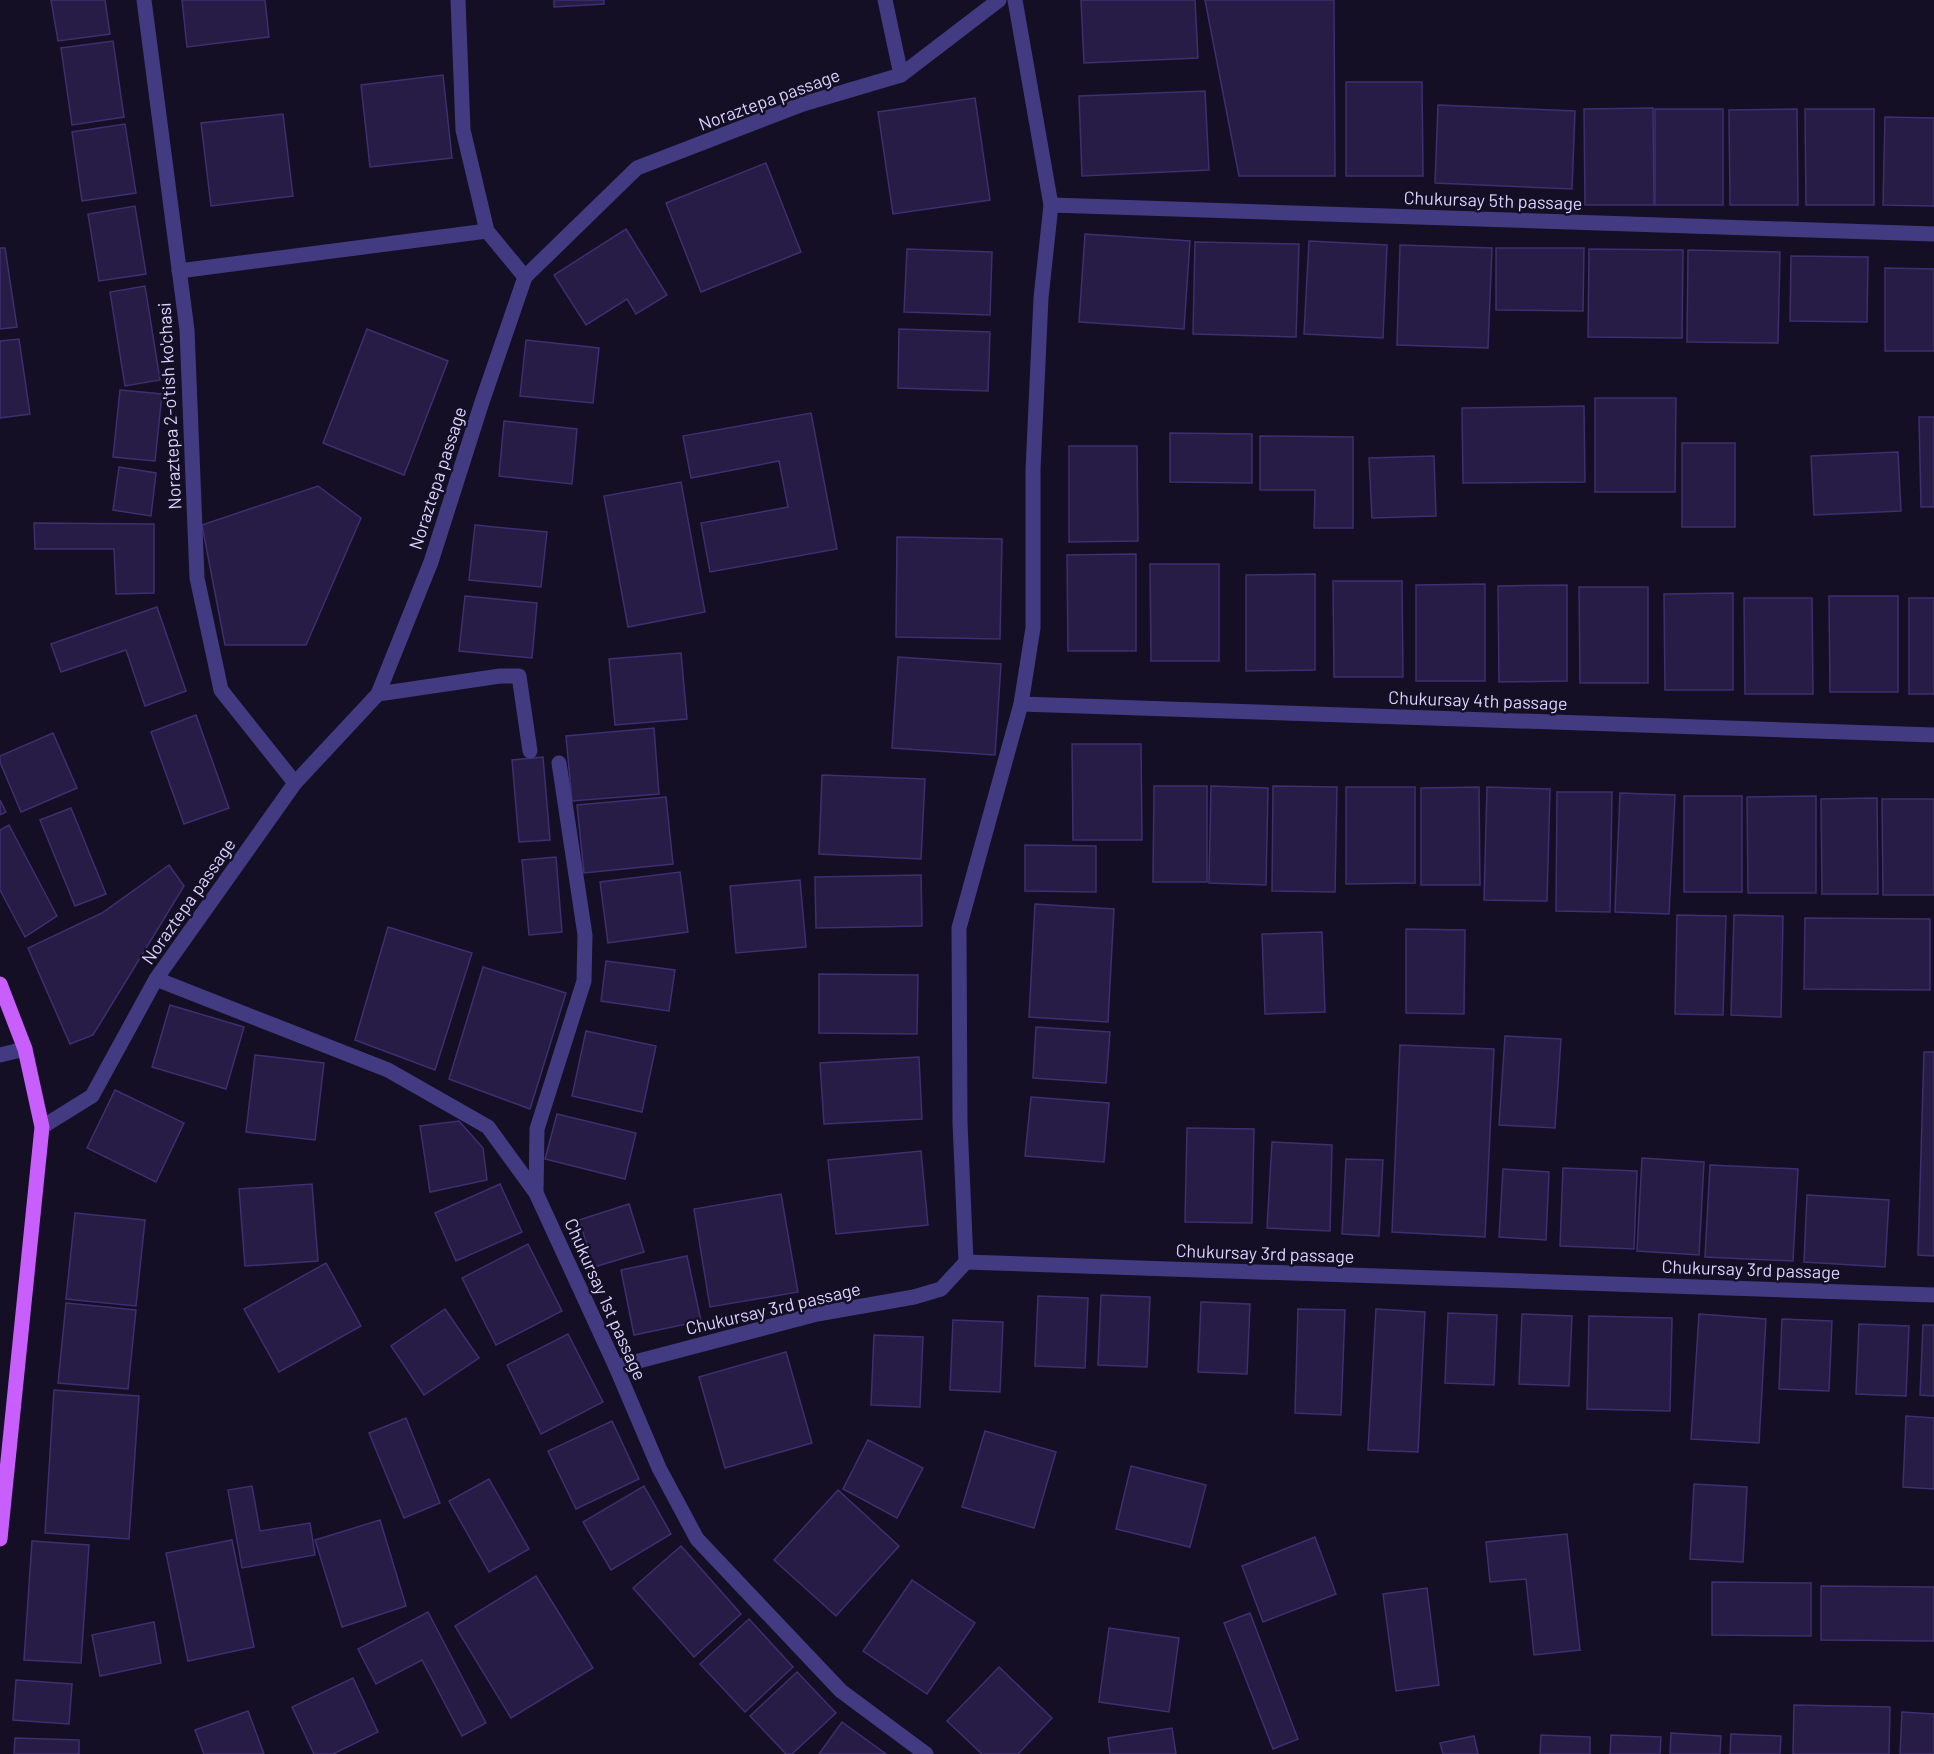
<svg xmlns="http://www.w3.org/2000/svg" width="1934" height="1754" font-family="Barlow,sans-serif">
  <rect width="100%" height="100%" fill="#140f24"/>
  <g fill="#261c45" stroke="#3f2e70" stroke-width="1.5">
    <path d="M 51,0 L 105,0 L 110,34 L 58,41 Z"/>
    <path d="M 182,0 L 265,0 L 269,37 L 187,47 Z"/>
    <path d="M 554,0 L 604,0 L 604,4 L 554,7 Z"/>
    <path d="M 1081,0 L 1195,0 L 1198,58 L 1084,63 Z"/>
    <path d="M 1205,0 L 1334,0 L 1335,176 L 1239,176 Z"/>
    <path d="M 113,41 L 124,117 L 72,125 L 61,48 Z"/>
    <path d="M 443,75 L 452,158 L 370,167 L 361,85 Z"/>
    <path d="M 1346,82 L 1422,82 L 1423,176 L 1346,176 Z"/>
    <path d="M 1205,91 L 1209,170 L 1082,176 L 1079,96 Z"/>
    <path d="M 975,98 L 990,200 L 893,214 L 878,112 Z"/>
    <path d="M 1438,105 L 1575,111 L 1572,189 L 1435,183 Z"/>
    <path d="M 1653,108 L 1654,205 L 1585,205 L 1584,109 Z"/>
    <rect x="1655" y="109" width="68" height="96"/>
    <path d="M 1797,109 L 1798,205 L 1730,205 L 1729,110 Z"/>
    <path d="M 1805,109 L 1874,109 L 1874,205 L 1806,205 Z"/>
    <path d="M 283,114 L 293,196 L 211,206 L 201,123 Z"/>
    <path d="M 1885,117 L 1934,118 L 1934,206 L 1883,205 Z"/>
    <path d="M 125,124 L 136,193 L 82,201 L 72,132 Z"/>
    <path d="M 766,163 L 801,252 L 701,292 L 666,203 Z"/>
    <path d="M 135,206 L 146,274 L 99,281 L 88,214 Z"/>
    <path d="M 626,229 L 667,295 L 636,314 L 627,299 L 586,325 L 554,275 Z"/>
    <path d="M 1085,234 L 1190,241 L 1184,329 L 1079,322 Z"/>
    <path d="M 1309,241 L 1387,245 L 1383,338 L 1304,334 Z"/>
    <path d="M 1195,242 L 1299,244 L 1296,337 L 1193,334 Z"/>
    <path d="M 1400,245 L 1492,248 L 1488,348 L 1397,345 Z"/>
    <path d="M 0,248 L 5,248 L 17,327 L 0,329 Z"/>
    <path d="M 1496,248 L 1584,248 L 1583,311 L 1496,310 Z"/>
    <path d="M 907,249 L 992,252 L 990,315 L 904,312 Z"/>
    <path d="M 1589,249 L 1683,250 L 1682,338 L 1588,337 Z"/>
    <path d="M 1688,250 L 1780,252 L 1778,343 L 1687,342 Z"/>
    <path d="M 1791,256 L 1868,257 L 1867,322 L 1790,321 Z"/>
    <path d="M 1885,268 L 1934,269 L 1934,351 L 1885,351 Z"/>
    <path d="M 145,286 L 160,380 L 125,386 L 110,292 Z"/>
    <path d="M 367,329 L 448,361 L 404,475 L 323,443 Z"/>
    <path d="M 899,329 L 990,332 L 988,391 L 898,388 Z"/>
    <path d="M 19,339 L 30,414 L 0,418 L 0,341 Z"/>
    <path d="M 526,340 L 599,348 L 593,403 L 520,396 Z"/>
    <path d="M 120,390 L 162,394 L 155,461 L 113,457 Z"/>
    <path d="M 1595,398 L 1676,398 L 1675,492 L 1595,492 Z"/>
    <path d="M 1584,406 L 1585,482 L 1463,483 L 1462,408 Z"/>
    <path d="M 811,413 L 837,549 L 710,572 L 701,523 L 788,507 L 779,461 L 691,478 L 683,436 Z"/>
    <path d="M 1919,417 L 1934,417 L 1934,507 L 1921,507 Z"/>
    <path d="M 504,421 L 577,429 L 572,484 L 499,476 Z"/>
    <path d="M 1170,433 L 1252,434 L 1252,483 L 1170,482 Z"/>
    <path d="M 1260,436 L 1353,437 L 1353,528 L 1314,528 L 1315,490 L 1260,490 Z"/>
    <rect x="1682" y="443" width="53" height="84"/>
    <path d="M 1069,446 L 1137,446 L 1138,541 L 1069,542 Z"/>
    <path d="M 1898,452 L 1901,511 L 1814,515 L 1811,456 Z"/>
    <path d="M 1434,456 L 1436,516 L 1372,518 L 1369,458 Z"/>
    <path d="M 119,467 L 156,473 L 151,516 L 113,510 Z"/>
    <path d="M 681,482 L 705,612 L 628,627 L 604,496 Z"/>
    <path d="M 318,486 L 361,518 L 306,645 L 225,645 L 202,525 Z"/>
    <path d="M 34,523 L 154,524 L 154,593 L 116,594 L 114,549 L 35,549 Z"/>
    <path d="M 475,525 L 547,532 L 541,587 L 469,580 Z"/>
    <path d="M 897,537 L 1002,539 L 1000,639 L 896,637 Z"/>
    <path d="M 1136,554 L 1136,651 L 1068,651 L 1067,555 Z"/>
    <path d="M 1150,564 L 1219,564 L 1219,661 L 1151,661 Z"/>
    <path d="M 1315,574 L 1315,670 L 1246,671 L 1246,575 Z"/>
    <path d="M 1333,581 L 1402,581 L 1403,677 L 1334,677 Z"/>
    <path d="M 1485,584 L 1485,681 L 1416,681 L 1416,585 Z"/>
    <path d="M 1567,585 L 1567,681 L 1499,682 L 1498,586 Z"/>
    <path d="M 1579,587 L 1648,587 L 1648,683 L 1580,683 Z"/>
    <path d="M 1733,593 L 1733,690 L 1665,690 L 1664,594 Z"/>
    <path d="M 465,596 L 537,603 L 532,658 L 459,651 Z"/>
    <path d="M 1829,596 L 1898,596 L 1898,692 L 1830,692 Z"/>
    <path d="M 1744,598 L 1812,598 L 1813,694 L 1745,694 Z"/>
    <rect x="1909" y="598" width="25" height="96"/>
    <path d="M 157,607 L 186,691 L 145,706 L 126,650 L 61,672 L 51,644 Z"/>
    <path d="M 681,653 L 687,719 L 615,725 L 609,659 Z"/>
    <path d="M 898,657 L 1001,664 L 995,755 L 892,748 Z"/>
    <path d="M 196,715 L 229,808 L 184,824 L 151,732 Z"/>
    <path d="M 654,728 L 659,794 L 572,801 L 566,736 Z"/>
    <path d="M 53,733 L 77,788 L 21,812 L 0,762 L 0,756 Z"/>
    <path d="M 1072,744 L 1141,744 L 1142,840 L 1073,840 Z"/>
    <path d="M 543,757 L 550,840 L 519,842 L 512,760 Z"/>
    <path d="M 822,775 L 925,779 L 921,859 L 819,854 Z"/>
    <path d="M 1154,786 L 1207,786 L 1207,882 L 1153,882 Z"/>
    <path d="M 1211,786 L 1268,788 L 1266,885 L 1209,883 Z"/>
    <path d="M 1273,786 L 1337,787 L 1335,892 L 1272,891 Z"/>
    <path d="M 1346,787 L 1415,787 L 1415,883 L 1346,884 Z"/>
    <path d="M 1479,787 L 1480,885 L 1421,885 L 1421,788 Z"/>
    <path d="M 1487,787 L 1550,789 L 1547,901 L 1484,900 Z"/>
    <path d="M 1557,792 L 1612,792 L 1610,912 L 1556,911 Z"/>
    <path d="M 1620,793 L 1675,795 L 1669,914 L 1615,912 Z"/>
    <rect x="1684" y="796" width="58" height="96"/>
    <path d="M 1816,796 L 1816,893 L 1748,893 L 1747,797 Z"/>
    <path d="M 666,797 L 673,864 L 584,873 L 577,805 Z"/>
    <path d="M 1877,798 L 1878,894 L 1822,894 L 1821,799 Z"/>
    <path d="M 1882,799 L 1934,799 L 1934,895 L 1883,895 Z"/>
    <path d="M 0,800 L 6,812 L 0,815 Z"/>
    <path d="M 71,808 L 106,894 L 75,906 L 40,820 Z"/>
    <path d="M 9,825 L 57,916 L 25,937 L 0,890 L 0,830 Z"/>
    <path d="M 1025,845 L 1096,846 L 1096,892 L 1025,891 Z"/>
    <path d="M 556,857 L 562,932 L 529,935 L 522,860 Z"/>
    <path d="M 169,865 L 184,886 L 93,1035 L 70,1044 L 28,948 L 102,913 Z"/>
    <path d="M 680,872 L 688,932 L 608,943 L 600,882 Z"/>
    <path d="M 921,875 L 922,926 L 816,928 L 815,877 Z"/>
    <path d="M 800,880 L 806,947 L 736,953 L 730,886 Z"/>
    <path d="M 1035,904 L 1114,909 L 1108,1022 L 1029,1017 Z"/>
    <path d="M 1677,915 L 1726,916 L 1723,1015 L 1675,1014 Z"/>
    <path d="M 1734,915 L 1783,916 L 1781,1017 L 1731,1015 Z"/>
    <path d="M 1805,918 L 1930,919 L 1930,990 L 1804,989 Z"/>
    <path d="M 388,927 L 472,953 L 435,1070 L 355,1040 Z"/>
    <path d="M 1406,929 L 1465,930 L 1464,1014 L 1406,1013 Z"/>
    <path d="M 1322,932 L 1325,1012 L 1265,1014 L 1262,934 Z"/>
    <path d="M 606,961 L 675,970 L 669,1011 L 601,1001 Z"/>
    <path d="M 483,967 L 566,993 L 530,1109 L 449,1079 Z"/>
    <path d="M 819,974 L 918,975 L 917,1034 L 819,1033 Z"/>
    <path d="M 170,1005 L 244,1027 L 226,1089 L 152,1067 Z"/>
    <path d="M 1036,1027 L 1110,1032 L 1106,1083 L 1033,1078 Z"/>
    <path d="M 586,1031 L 656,1046 L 642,1112 L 572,1096 Z"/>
    <path d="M 1505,1036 L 1561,1039 L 1555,1128 L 1499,1125 Z"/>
    <path d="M 1400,1045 L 1494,1049 L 1485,1237 L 1392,1232 Z"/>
    <path d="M 1924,1052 L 1934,1052 L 1934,1256 L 1918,1255 Z"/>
    <path d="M 255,1055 L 324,1063 L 315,1140 L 246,1132 Z"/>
    <path d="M 919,1057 L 922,1119 L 824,1124 L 820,1063 Z"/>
    <path d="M 115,1090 L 184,1123 L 156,1182 L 87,1148 Z"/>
    <path d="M 1031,1097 L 1109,1103 L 1104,1162 L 1025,1156 Z"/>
    <path d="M 557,1114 L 636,1133 L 625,1179 L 545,1159 Z"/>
    <path d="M 459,1121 L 483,1148 L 487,1180 L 430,1192 L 420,1126 Z"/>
    <path d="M 1187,1128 L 1254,1129 L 1252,1223 L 1185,1222 Z"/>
    <path d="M 1272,1142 L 1332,1145 L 1330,1231 L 1267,1228 Z"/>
    <path d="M 921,1151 L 928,1225 L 836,1234 L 828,1160 Z"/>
    <path d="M 1642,1158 L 1704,1162 L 1699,1255 L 1637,1251 Z"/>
    <path d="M 1346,1159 L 1383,1160 L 1379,1236 L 1342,1234 Z"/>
    <path d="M 1710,1165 L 1798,1169 L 1793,1261 L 1705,1257 Z"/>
    <path d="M 1563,1168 L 1637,1171 L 1634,1249 L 1560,1246 Z"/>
    <path d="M 1503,1169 L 1549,1172 L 1546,1240 L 1499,1237 Z"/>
    <path d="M 312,1184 L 318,1261 L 245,1266 L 239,1189 Z"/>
    <path d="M 500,1184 L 522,1232 L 456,1261 L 435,1213 Z"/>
    <path d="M 781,1194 L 798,1292 L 710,1307 L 694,1209 Z"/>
    <path d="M 1807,1195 L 1889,1200 L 1885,1267 L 1804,1262 Z"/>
    <path d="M 629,1204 L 644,1252 L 594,1267 L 579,1220 Z"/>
    <path d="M 75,1213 L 145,1220 L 136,1306 L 66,1299 Z"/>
    <path d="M 528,1244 L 562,1311 L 496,1345 L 462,1278 Z"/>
    <path d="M 687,1256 L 701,1321 L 634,1335 L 621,1270 Z"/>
    <path d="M 326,1263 L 361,1326 L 279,1372 L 244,1309 Z"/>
    <path d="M 1101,1295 L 1150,1297 L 1147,1367 L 1098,1365 Z"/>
    <path d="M 1038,1296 L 1088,1298 L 1085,1368 L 1035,1366 Z"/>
    <path d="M 1201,1302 L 1250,1304 L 1247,1374 L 1198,1372 Z"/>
    <path d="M 66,1303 L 136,1310 L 128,1389 L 58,1383 Z"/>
    <path d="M 445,1309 L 479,1358 L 424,1395 L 391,1346 Z"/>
    <path d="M 1298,1309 L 1345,1310 L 1341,1415 L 1295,1413 Z"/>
    <path d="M 1376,1309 L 1425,1312 L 1418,1452 L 1368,1450 Z"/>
    <path d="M 1448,1313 L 1497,1315 L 1494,1385 L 1445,1383 Z"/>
    <path d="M 1522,1314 L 1572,1316 L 1569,1386 L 1519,1384 Z"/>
    <path d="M 1699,1314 L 1766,1319 L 1759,1443 L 1691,1439 Z"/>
    <path d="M 1589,1316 L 1672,1318 L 1670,1411 L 1587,1409 Z"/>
    <path d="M 1782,1319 L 1832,1321 L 1829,1391 L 1779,1389 Z"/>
    <path d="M 953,1320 L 1003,1322 L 1000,1392 L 950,1390 Z"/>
    <path d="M 1859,1324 L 1909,1326 L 1906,1396 L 1856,1394 Z"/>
    <path d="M 1923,1325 L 1934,1325 L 1934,1396 L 1920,1395 Z"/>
    <path d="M 568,1334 L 603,1402 L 541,1434 L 507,1365 Z"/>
    <path d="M 874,1335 L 923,1337 L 920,1407 L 871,1405 Z"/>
    <path d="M 786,1352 L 812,1443 L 725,1468 L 699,1377 Z"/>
    <path d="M 54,1390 L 139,1396 L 129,1539 L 45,1533 Z"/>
    <path d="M 1906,1416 L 1934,1418 L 1934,1489 L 1903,1487 Z"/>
    <path d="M 406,1418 L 440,1503 L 404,1518 L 369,1433 Z"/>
    <path d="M 612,1421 L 639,1479 L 576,1509 L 548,1451 Z"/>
    <path d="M 985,1431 L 1056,1452 L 1034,1528 L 962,1507 Z"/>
    <path d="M 868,1440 L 923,1468 L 897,1518 L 843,1489 Z"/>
    <path d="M 1131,1466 L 1206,1485 L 1190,1547 L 1116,1529 Z"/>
    <path d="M 489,1479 L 529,1549 L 489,1572 L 449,1501 Z"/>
    <path d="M 1694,1484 L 1747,1487 L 1743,1562 L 1690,1559 Z"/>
    <path d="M 252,1486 L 260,1531 L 310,1523 L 315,1555 L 242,1568 L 228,1490 Z"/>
    <path d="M 644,1486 L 671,1534 L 611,1570 L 583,1522 Z"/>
    <path d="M 838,1490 L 899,1546 L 836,1616 L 774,1560 Z"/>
    <path d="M 380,1520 L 406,1606 L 342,1627 L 315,1540 Z"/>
    <path d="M 1567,1534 L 1580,1650 L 1534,1655 L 1526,1579 L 1490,1582 L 1486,1542 Z"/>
    <path d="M 1315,1537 L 1336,1594 L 1263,1622 L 1242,1566 Z"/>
    <path d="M 232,1540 L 254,1647 L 188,1661 L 166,1553 Z"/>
    <path d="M 32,1541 L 89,1545 L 81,1663 L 24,1660 Z"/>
    <path d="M 681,1546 L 741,1614 L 694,1657 L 633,1588 Z"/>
    <path d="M 536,1576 L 593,1668 L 511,1718 L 455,1626 Z"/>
    <path d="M 912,1580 L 975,1623 L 927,1694 L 863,1651 Z"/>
    <path d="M 1712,1582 L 1811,1583 L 1811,1636 L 1712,1635 Z"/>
    <path d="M 1821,1586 L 1934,1587 L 1934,1641 L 1821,1640 Z"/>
    <path d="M 1427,1588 L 1439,1685 L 1396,1691 L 1383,1594 Z"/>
    <path d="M 428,1612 L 486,1723 L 462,1736 L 422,1660 L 376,1684 L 358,1649 Z"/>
    <path d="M 1250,1613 L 1298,1739 L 1273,1749 L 1224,1623 Z"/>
    <path d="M 749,1619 L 793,1667 L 745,1712 L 700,1664 Z"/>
    <path d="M 154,1622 L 161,1663 L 100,1676 L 92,1635 Z"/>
    <path d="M 1109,1628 L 1179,1638 L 1169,1712 L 1099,1702 Z"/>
    <path d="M 999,1667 L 1052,1718 L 1018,1754 L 982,1754 L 947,1721 Z"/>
    <path d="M 797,1672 L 836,1713 L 792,1754 L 786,1754 L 750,1716 Z"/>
    <path d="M 353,1678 L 378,1732 L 333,1754 L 314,1754 L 292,1707 Z"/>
    <path d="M 16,1680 L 72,1684 L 69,1724 L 13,1720 Z"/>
    <path d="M 1794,1705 L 1890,1707 L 1889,1754 L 1793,1754 Z"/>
    <path d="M 248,1711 L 264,1754 L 204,1754 L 195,1730 Z"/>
    <path d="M 1902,1712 L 1934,1714 L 1934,1754 L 1900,1754 Z"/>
    <path d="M 842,1722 L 886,1754 L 819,1754 Z"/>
    <path d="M 1172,1728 L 1176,1754 L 1110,1754 L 1108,1738 Z"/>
    <path d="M 1671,1733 L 1721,1736 L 1720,1754 L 1670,1754 Z"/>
    <path d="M 1731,1734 L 1781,1736 L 1780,1754 L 1730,1754 Z"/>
    <path d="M 1541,1735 L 1590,1737 L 1590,1754 L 1540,1754 Z"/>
    <path d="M 1611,1735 L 1661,1737 L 1660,1754 L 1610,1754 Z"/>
    <path d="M 1474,1736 L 1478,1754 L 1443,1754 L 1440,1743 Z"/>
    <path d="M 15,1738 L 79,1740 L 79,1754 L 14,1754 Z"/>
  </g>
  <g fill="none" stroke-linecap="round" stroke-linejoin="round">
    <g stroke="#423b82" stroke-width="15">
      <path d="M 144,0 L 187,330 L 197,578 L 221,690 L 295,783"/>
      <path d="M 458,0 L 463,130 L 487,231 L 525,277"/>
      <path d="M 885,0 L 901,75"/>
      <path d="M 1051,205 L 1934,234"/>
      <path d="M 179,271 L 487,231"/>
      <path d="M 378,694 L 500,676 L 519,676 L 530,751"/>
      <path d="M 1021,704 L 1934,735"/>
      <path d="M 156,979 L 388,1070 L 488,1127 L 536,1193 L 616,1367 L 659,1468 L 697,1539 L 841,1691 L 926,1754"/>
      <path d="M 0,1055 L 25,1049"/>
      <path d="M 42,1127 L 92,1096 L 156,979 L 295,783 L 378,694 L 431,562 L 482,402 L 525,277 L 637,168 L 803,104 L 901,75 L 999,0"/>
      <path d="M 536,1193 L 537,1129 L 584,981 L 585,935 L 559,763"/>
      <path d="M 966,1262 L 960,1123 L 959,928 L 1021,704 L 1033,628 L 1033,470 L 1041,298 L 1051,205 L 1015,0"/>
      <path d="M 616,1367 L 817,1314 L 914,1297 L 941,1289 L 966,1262 L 1934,1295"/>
    </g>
    <path stroke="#c85efb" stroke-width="15" d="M 0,984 L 25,1049 L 42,1127 L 0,1539"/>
  </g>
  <g text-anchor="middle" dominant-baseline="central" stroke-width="5" stroke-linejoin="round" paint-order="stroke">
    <g font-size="18" fill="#dad3fe" stroke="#140f24">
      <text transform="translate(769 99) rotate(-20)">Noraztepa passage</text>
      <text transform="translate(1493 200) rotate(2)">Chukursay 5th passage</text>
      <text transform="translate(169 406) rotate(-93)">Noraztepa 2-o'tish ko'chasi</text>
      <text transform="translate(437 478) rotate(-72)">Noraztepa passage</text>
      <text transform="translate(1478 700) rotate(2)">Chukursay 4th passage</text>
      <text transform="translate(188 901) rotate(-55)">Noraztepa passage</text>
      <text transform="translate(1265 1253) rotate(2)">Chukursay 3rd passage</text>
      <text transform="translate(1751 1269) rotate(2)">Chukursay 3rd passage</text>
      <text transform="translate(606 1299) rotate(66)">Chukursay 1st passage</text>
      <text transform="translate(773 1308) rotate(-13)">Chukursay 3rd passage</text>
    </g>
  </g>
</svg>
